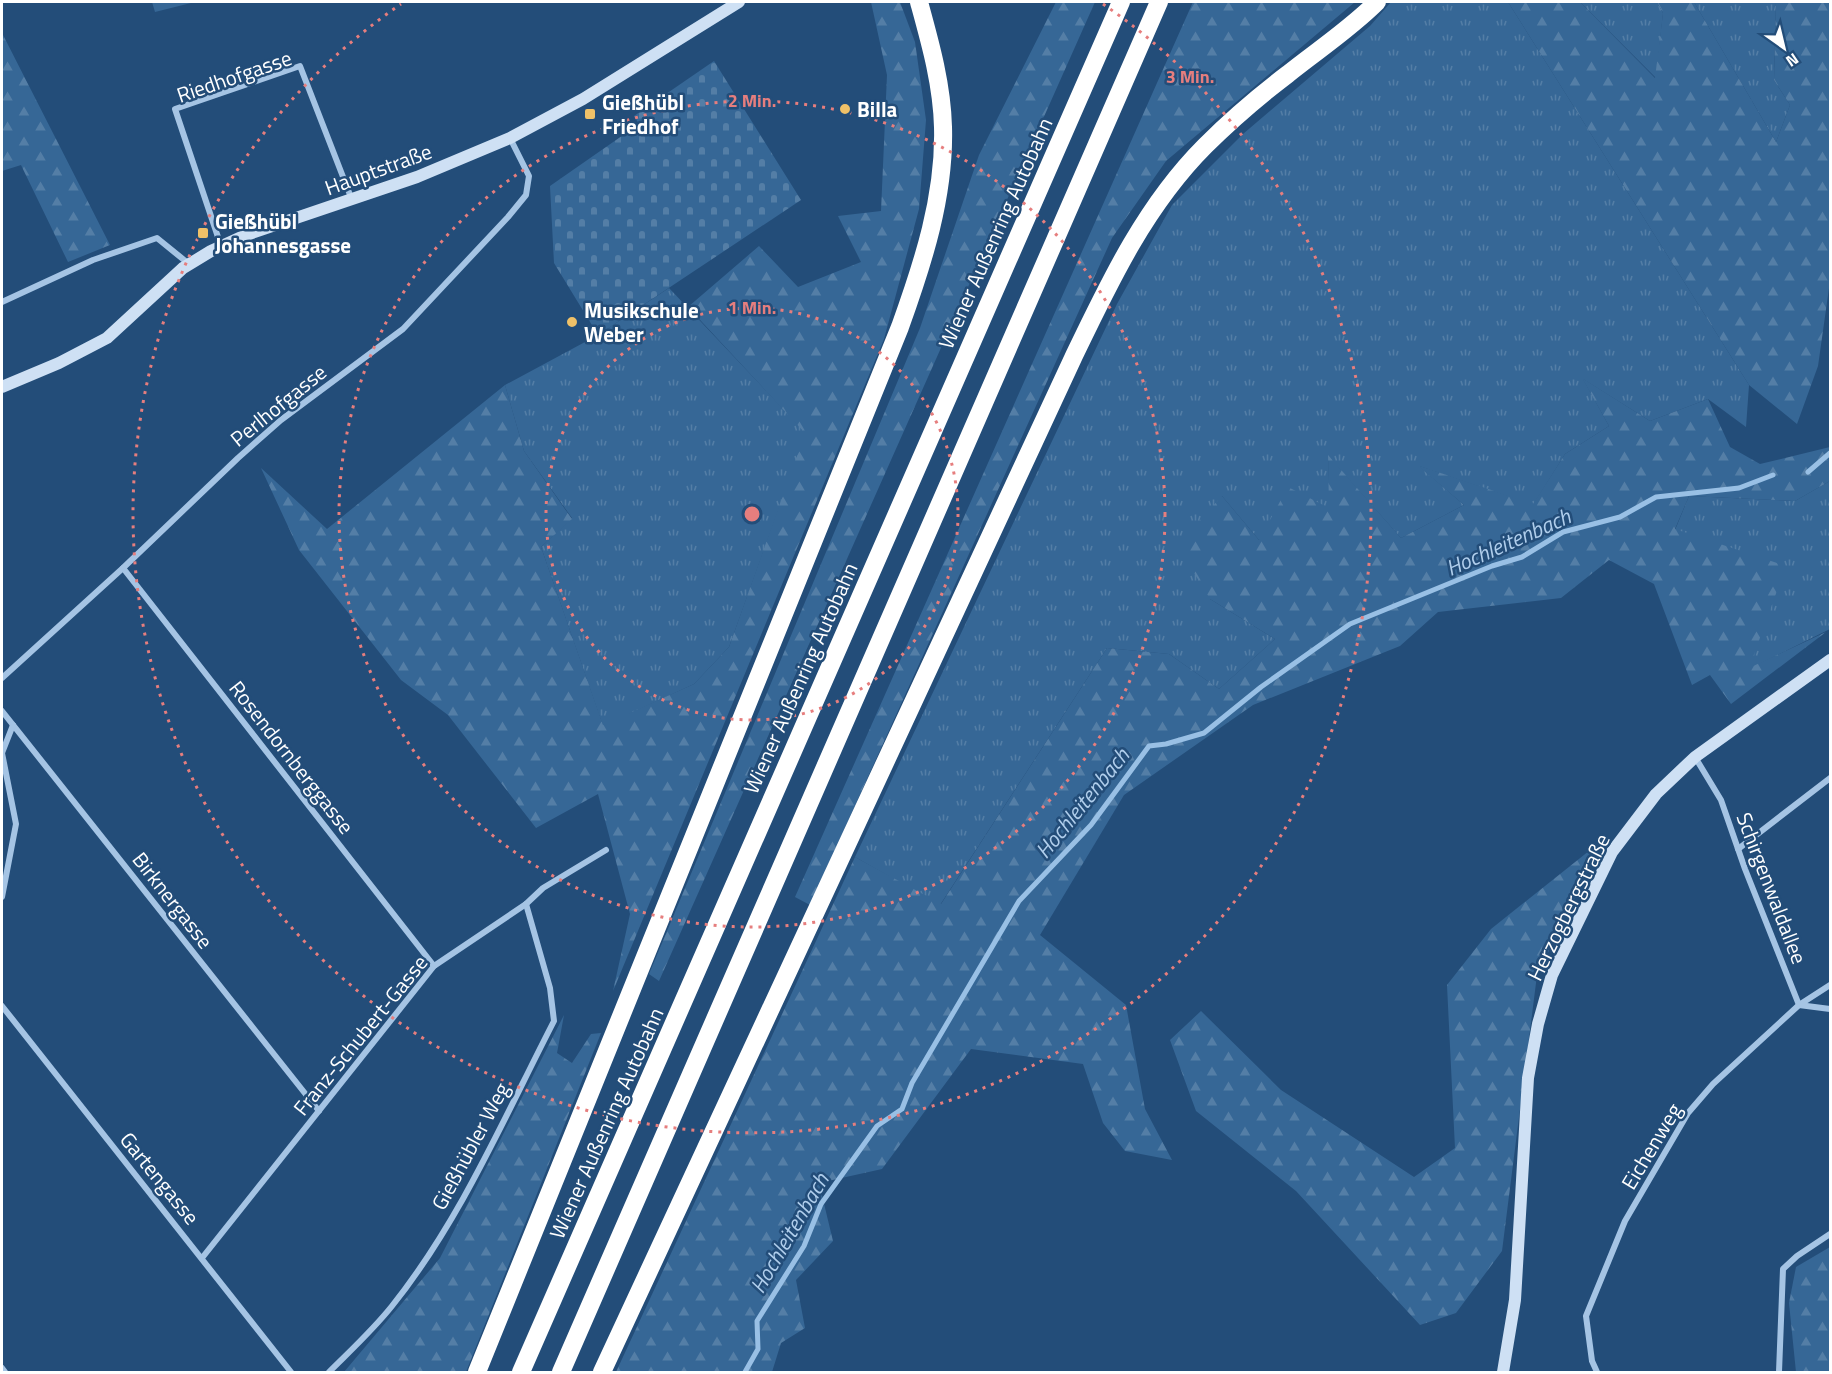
<svg xmlns="http://www.w3.org/2000/svg" width="1832" height="1374" font-family="'Titillium Web',sans-serif">
  <defs>
    <pattern id="grass-tufts" width="24" height="20" patternUnits="userSpaceOnUse" patternTransform="scale(1.5)"><rect width="24" height="20" fill="#366796"/><path d="M3 7l-1-3M5 7V3M7 7l1-3M15 17l-1-3M17 17v-4M19 17l1-3" fill="none" stroke="#547ea6"/></pattern>
    <pattern id="forest-firs" width="22" height="20" patternUnits="userSpaceOnUse" patternTransform="scale(1.5)"><rect width="22" height="20" fill="#366796"/><path d="M5 1l3.5 6h-7zM16 11l3.5 6h-7z" fill="#547ea6"/></pattern>
    <pattern id="cemetery-stones" width="16" height="16" patternUnits="userSpaceOnUse" patternTransform="scale(1.5)"><rect width="16" height="16" fill="#366796"/><path d="M2 7V4a2 2 0 0 1 4 0v3zM10 15v-3a2 2 0 0 1 4 0v3z" fill="#547ea6"/></pattern>
  </defs>
  <rect width="100%" height="100%" fill="#234d79"/>
  <g fill="url(#grass-tufts)">
    <path d="M 1391,2 L 1508,2 L 1749,385 L 1746,427 L 1708,399 L 1650,421 L 1583,379 L 1609,426 L 1565,454 L 1533,505 L 1419,466 L 1464,505 L 1401,538 L 1328,456 L 1330,508 L 1259,540 L 1222,496 L 1210,599 L 1275,639 L 1219,689 L 1169,654 L 1107,648 L 940,905 L 855,857 L 1117,304 L 1172,205 L 1243,134 L 1370,26 Z"/>
    <path d="M 1580,2 L 1657,2 L 1663,13 L 1656,78 Z"/>
    <path d="M 1694,2 L 1776,2 L 1774,80 L 1790,105 L 1776,142 Z"/>
    <path d="M 669,288 L 806,433 L 729,647 L 694,684 L 603,726 L 541,547 L 572,518 L 524,451 L 505,385 L 598,335 Z"/>
    <path d="M 1830,481 L 1830,629 L 1749,669 L 1675,530 L 1689,496 L 1795,501 Z"/>
  </g>
  <g fill="url(#forest-firs)">
    <path d="M 871,2 L 900,2 L 915,42 L 926,120 L 919,209 L 884,339 L 613,991 L 630,914 L 598,794 L 536,828 L 448,715 L 401,680 L 299,550 L 261,468 L 327,529 L 505,385 L 524,451 L 572,519 L 541,547 L 603,725 L 694,684 L 729,647 L 805,433 L 688,307 L 759,246 L 798,287 L 861,262 L 838,216 L 881,211 L 887,75 Z"/>
    <path d="M 1056,2 L 1095,2 L 659,981 L 649,974 L 920,328 L 979,155 Z"/>
    <path d="M 1193,2 L 1355,2 L 1166,161 L 1112,238 L 810,905 L 795,897 Z"/>
    <path d="M 1508,2 L 1580,2 L 1655,78 L 1663,13 L 1657,2 L 1694,2 L 1776,142 L 1790,105 L 1774,80 L 1776,2 L 1830,2 L 1830,281 L 1818,366 L 1797,424 L 1749,385 Z"/>
    <path d="M 2,33 L 110,245 L 68,262 L 21,165 L 2,171 Z"/>
    <path d="M 1582,378 L 1650,421 L 1708,399 L 1730,447 L 1760,464 L 1830,447 L 1830,481 L 1795,501 L 1689,496 L 1675,529 L 1786,566 L 1749,668 L 1826,632 L 1731,704 L 1710,675 L 1692,685 L 1654,584 L 1609,560 L 1561,598 L 1438,612 L 1400,646 L 1253,705 L 1124,795 L 1040,935 L 1126,1005 L 1145,1109 L 1172,1160 L 1125,1151 L 1103,1123 L 1083,1064 L 971,1049 L 882,1169 L 819,1183 L 833,1241 L 796,1280 L 805,1328 L 781,1343 L 772,1372 L 616,1372 L 855,857 L 941,904 L 1107,648 L 1169,654 L 1219,689 L 1275,639 L 1210,599 L 1177,545 L 1222,496 L 1259,540 L 1288,487 L 1329,508 L 1328,455 L 1401,538 L 1464,505 L 1417,465 L 1533,504 L 1565,454 L 1609,426 Z"/>
    <path d="M 1604,839 L 1537,975 L 1502,1251 L 1456,1313 L 1420,1325 L 1296,1191 L 1196,1111 L 1170,1040 L 1201,1011 L 1281,1090 L 1414,1177 L 1455,1148 L 1447,985 L 1491,929 Z"/>
    <path d="M 564,1015 L 557,1053 L 572,1063 L 591,1034 L 601,1033 L 466,1372 L 344,1372 L 440,1258 Z"/>
    <path d="M 1830,1247 L 1830,1372 L 1796,1372 L 1789,1303 L 1796,1267 Z"/>
  </g>
  <path fill="url(#cemetery-stones)" d="M 714,61 L 801,200 L 598,335 L 554,263 L 550,186 L 639,124 L 634,116 Z"/>
  <path fill="#366796" d="M 152,2 L 195,2 L 155,12 Z"/>
  <g fill="none" stroke-linecap="round" stroke-linejoin="round">
    <g stroke="#99c0e5" stroke-width="5">
      <path d="M 1808,472 L 1830,453"/>
      <path d="M 745,1372 L 758,1349 L 757,1321 L 804,1246 L 821,1204 L 877,1126 L 902,1109 L 912,1083 L 1019,901 L 1091,825 L 1149,746 L 1166,744 L 1204,733 L 1261,687 L 1350,624 L 1492,566 L 1522,557 L 1563,532 L 1620,517 L 1656,497 L 1739,488 L 1773,475"/>
    </g>
    <g stroke="#a5c4e4" stroke-width="6">
      <path d="M 221,246 L 175,109 L 300,66 L 352,200"/>
      <path d="M 2,302 L 93,260 L 157,238 L 189,264"/>
      <path d="M 123,568 L 434,966"/>
      <path d="M 2,678 L 123,568 L 238,458 L 281,420 L 403,329 L 508,217 L 526,195 L 529,176 L 510,138"/>
      <path d="M 2,711 L 319,1111"/>
      <path d="M 1695,757 L 1721,800 L 1745,869 L 1799,1005 L 1830,1009"/>
      <path d="M 1738,849 L 1830,778"/>
      <path d="M 2,897 L 16,824 L 2,753 L 13,725"/>
      <path d="M 2,1006 L 291,1372"/>
      <path d="M 202,1258 L 434,966 L 526,904 L 543,888 L 606,850"/>
      <path d="M 2,1368 L 5,1372"/>
      <path d="M 329,1372 C 350,1351 373,1330 392,1306 C 460,1221 504,1118 554,1021 L 550,988 L 526,904"/>
      <path d="M 1597,1372 L 1592,1361 L 1586,1316 L 1625,1221 L 1688,1113 L 1713,1084 L 1799,1005 L 1830,985"/>
      <path d="M 1779,1372 L 1783,1269 L 1797,1256 L 1830,1234"/>
    </g>
    <g stroke="#cee0f4" stroke-width="12">
      <path d="M 2,387 L 59,363 L 107,338 L 183,268 L 211,251 L 246,235 L 417,177 L 510,138 L 583,99 L 739,2"/>
      <path d="M 1503,1372 L 1515,1300 L 1528,1078 L 1538,1024 L 1552,975 L 1612,852 L 1656,794 L 1695,757 L 1830,660"/>
    </g>
    <g stroke="#fff" stroke-width="18">
      <path d="M 477,1372 L 900,327 C 923,263 945,196 943,127 C 942,84 930,42 919,2"/>
      <path d="M 521,1372 L 1121,2"/>
      <path d="M 561,1372 L 1159,2"/>
      <path d="M 602,1372 L 1073,358 C 1109,283 1145,206 1205,146 C 1231,120 1259,96 1288,74 C 1318,50 1350,29 1377,2"/>
    </g>
  </g>
  <g fill="none" stroke="#e67e7e" stroke-width="3" stroke-dasharray="3 6">
    <circle cx="752" cy="514" r="206"/>
    <circle cx="752" cy="514" r="413"/>
    <path d="M1103 4A619 619 0 1 1 401 4"/>
  </g>
  <g fill="#efc168" stroke="#234d79" stroke-width="2">
    <circle cx="845" cy="109" r="6"/>
    <rect x="584" y="108" width="12" height="12" rx="3"/>
    <rect x="197" y="227" width="12" height="12" rx="3"/>
    <circle cx="572" cy="322" r="6"/>
  </g>
  <g text-anchor="middle" dominant-baseline="central" stroke-width="5" stroke-linejoin="round" paint-order="stroke">
    <g font-size="21" fill="#fff" stroke="#234d79">
      <text transform="translate(234 76) rotate(-19)">Riedhofgasse</text>
      <text transform="translate(378 169) rotate(-20)">Hauptstraße</text>
      <text transform="translate(995 233) rotate(-66)">Wiener Außenring Autobahn</text>
      <text transform="translate(278 405) rotate(-39)">Perlhofgasse</text>
      <text transform="translate(800 678) rotate(-66)">Wiener Außenring Autobahn</text>
      <text transform="translate(292 757) rotate(52)">Rosendornberggasse</text>
      <text transform="translate(1772 888) rotate(69)">Schirgenwaldallee</text>
      <text transform="translate(173 900) rotate(52)">Birknergasse</text>
      <text transform="translate(1568 907) rotate(-64)">Herzogbergstraße</text>
      <text transform="translate(360 1035) rotate(-51)">Franz-Schubert-Gasse</text>
      <text transform="translate(606 1123) rotate(-66)">Wiener Außenring Autobahn</text>
      <text transform="translate(470 1146) rotate(-62)">Gießhübler Weg</text>
      <text transform="translate(1651 1146) rotate(-59)">Eichenweg</text>
      <text transform="translate(160 1178) rotate(51)">Gartengasse</text>
    </g>
    <g font-size="21" font-weight="bold" fill="#fff" stroke="#234d79" text-anchor="start">
      <text x="602" y="102">Gießhübl<tspan x="602" dy="24">Friedhof</tspan></text>
      <text x="857" y="109">Billa</text>
      <text x="215" y="221">Gießhübl<tspan x="215" dy="24">Johannesgasse</tspan></text>
      <text x="584" y="310">Musikschule<tspan x="584" dy="24">Weber</tspan></text>
    </g>
    <g font-size="22" font-style="italic" fill="#b0ceec" stroke="#234d79">
      <text transform="translate(1508 542) rotate(-24)">Hochleitenbach</text>
      <text transform="translate(1082 803) rotate(-51)">Hochleitenbach</text>
      <text transform="translate(789 1233) rotate(-60)">Hochleitenbach</text>
    </g>
  </g>
  <circle cx="752" cy="514" r="9" fill="#e67e7e" stroke="#234d79" stroke-width="3"/>
  <g font-size="18" text-anchor="middle" font-weight="bold" fill="#e67e7e" stroke="#234d79" stroke-width="5" stroke-linejoin="round" paint-order="stroke">
    <text x="1190" y="83">3 Min.</text>
    <text x="752" y="107">2 Min.</text>
    <text x="752" y="314">1 Min.</text>
  </g>
  <rect width="1832" height="1374" fill="none" stroke="#ffffff" stroke-width="6"/>
  <g transform="translate(1784 48) rotate(146)" stroke="#234d79" stroke-width="4.5" paint-order="stroke">
  <path d="M0-4.5L10 22L0 15L-10 22Z" fill="#ffffff"/>
  <text y="-9" font-size="16" font-weight="bold" text-anchor="middle" fill="#ffffff">N</text>
  </g>
</svg>
